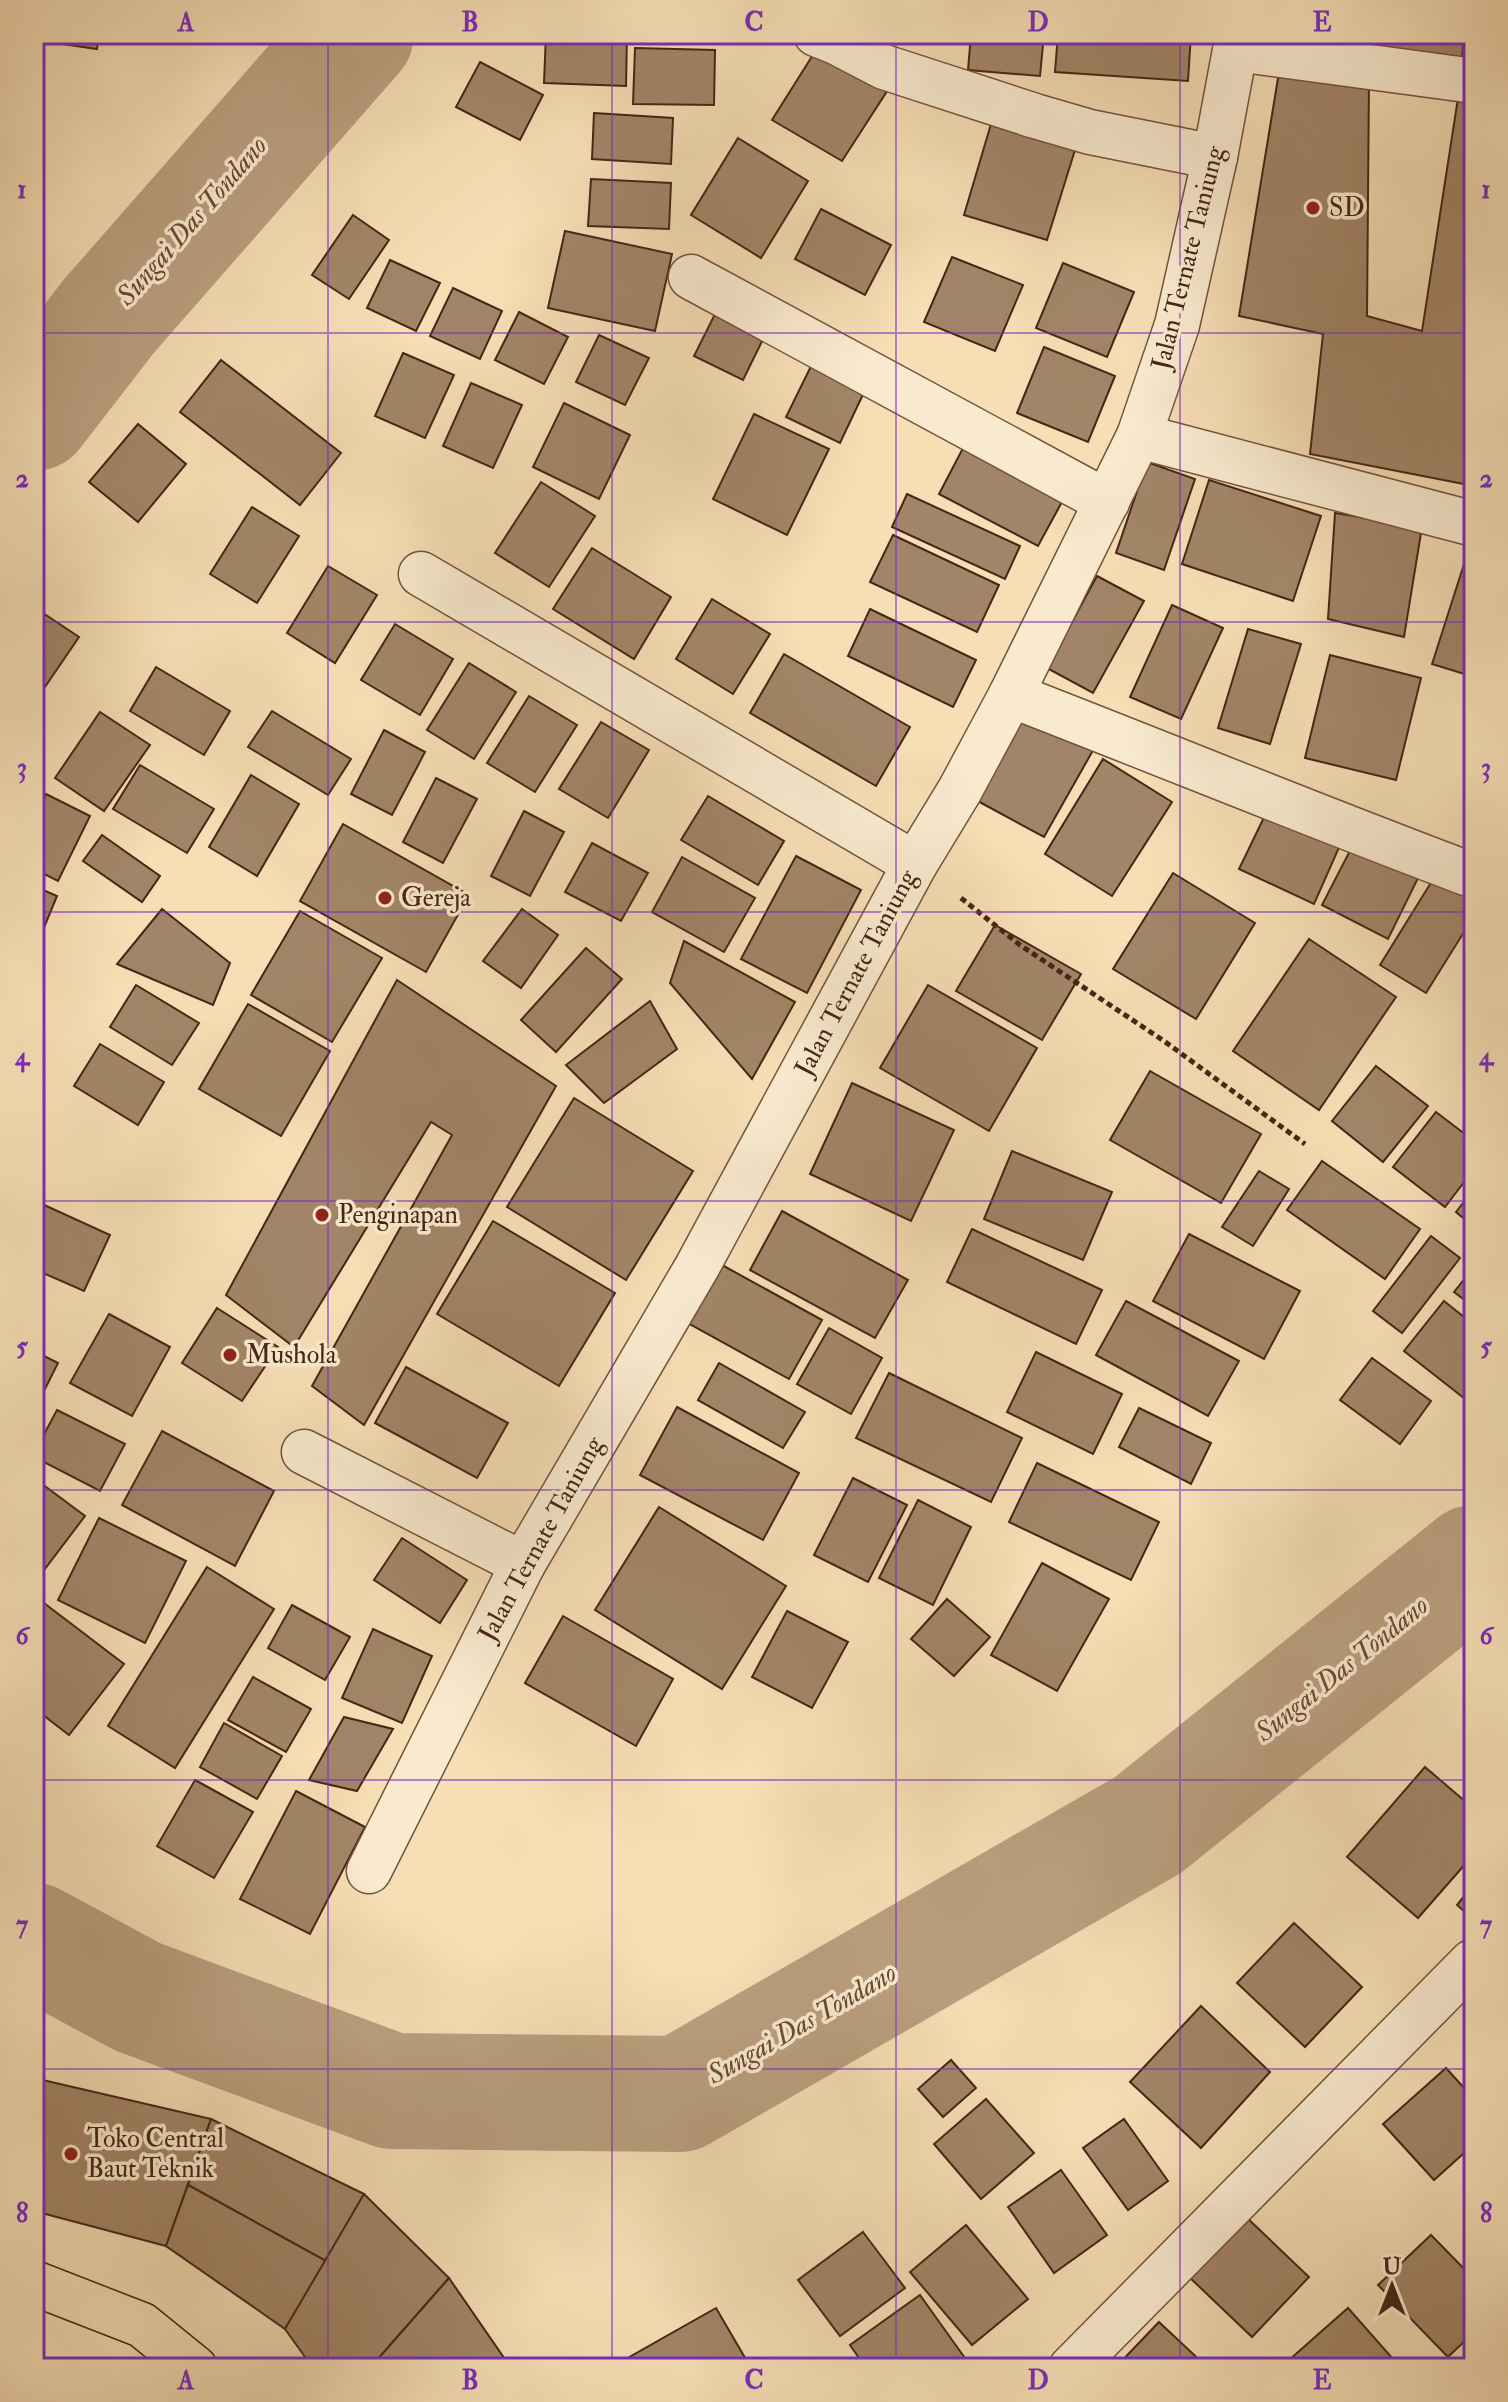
<svg xmlns="http://www.w3.org/2000/svg" width="1508" height="2402" font-family="'IM FELL Double Pica',serif">
  <rect width="100%" height="100%" fill="#f6deb5"/>
  <filter id="stains"><feTurbulence type="fractalNoise" baseFrequency=".0025" numOctaves="4"/><feColorMatrix values="0 0 0 0 .2 0 0 0 0 .09 0 0 0 0 .02 0 0 0 .5 -.17"/></filter>
  <radialGradient id="worn" r=".72"><stop offset=".6" stop-color="#630" stop-opacity="0"/><stop offset="1" stop-color="#630" stop-opacity=".3"/></radialGradient>
  <g fill="none" stroke-linecap="round" stroke-linejoin="round">
    <g stroke="#ba9f7f" stroke-width="116">
      <path d="M 34,413 L 109,316 L 356,34"/>
      <path d="M 34,1941 L 138,1997 L 392,2091 L 680,2094 L 1148,1825 L 1474,1563"/>
    </g>
  </g>
  <g fill="#a28568" stroke="#472515" stroke-width="2">
    <path d="M 34,34 L 99,34 L 97,49 L 34,40 Z"/>
    <path d="M 546,34 L 627,34 L 626,86 L 544,83 Z"/>
    <path d="M 642,34 L 735,34 L 735,42 L 642,44 Z"/>
    <path d="M 971,34 L 1044,34 L 1040,76 L 968,70 Z"/>
    <path d="M 1058,34 L 1191,34 L 1188,81 L 1055,72 Z"/>
    <path d="M 1272,34 L 1464,34 L 1462,58 Z"/>
    <path d="M 821,42 L 891,85 L 842,161 L 772,120 Z"/>
    <path d="M 635,48 L 715,50 L 714,105 L 633,104 Z"/>
    <path d="M 480,62 L 543,95 L 520,140 L 456,107 Z"/>
    <path d="M 1280,66 L 1369,79 L 1367,316 L 1422,331 L 1458,98 L 1474,100 L 1474,486 L 1310,454 L 1323,334 L 1239,316 Z"/>
    <path d="M 594,113 L 673,118 L 671,164 L 592,159 Z"/>
    <path d="M 991,124 L 1075,150 L 1047,240 L 964,215 Z"/>
    <path d="M 738,138 L 808,181 L 761,258 L 691,215 Z"/>
    <path d="M 591,179 L 671,183 L 669,229 L 588,226 Z"/>
    <path d="M 821,209 L 891,245 L 865,295 L 795,259 Z"/>
    <path d="M 353,215 L 389,240 L 349,299 L 312,275 Z"/>
    <path d="M 565,231 L 672,254 L 655,331 L 548,308 Z"/>
    <path d="M 952,257 L 1023,285 L 995,351 L 924,322 Z"/>
    <path d="M 390,260 L 440,283 L 416,331 L 367,308 Z"/>
    <path d="M 1063,263 L 1134,292 L 1107,357 L 1036,328 Z"/>
    <path d="M 453,288 L 502,311 L 480,359 L 430,336 Z"/>
    <path d="M 718,308 L 767,331 L 743,380 L 694,356 Z"/>
    <path d="M 519,312 L 568,337 L 544,384 L 495,360 Z"/>
    <path d="M 599,335 L 649,358 L 625,405 L 576,382 Z"/>
    <path d="M 1044,347 L 1115,376 L 1088,442 L 1017,413 Z"/>
    <path d="M 403,353 L 454,375 L 425,438 L 375,416 Z"/>
    <path d="M 815,358 L 868,384 L 840,443 L 786,417 Z"/>
    <path d="M 221,360 L 341,453 L 300,505 L 180,412 Z"/>
    <path d="M 471,383 L 522,405 L 493,468 L 443,446 Z"/>
    <path d="M 564,403 L 630,435 L 599,499 L 533,467 Z"/>
    <path d="M 754,414 L 829,449 L 787,535 L 713,499 Z"/>
    <path d="M 138,424 L 186,464 L 138,522 L 89,482 Z"/>
    <path d="M 963,448 L 1063,500 L 1038,546 L 939,494 Z"/>
    <path d="M 1147,462 L 1195,479 L 1164,570 L 1116,553 Z"/>
    <path d="M 1209,480 L 1321,516 L 1293,601 L 1182,564 Z"/>
    <path d="M 541,482 L 595,516 L 549,587 L 495,553 Z"/>
    <path d="M 907,494 L 1020,546 L 1005,579 L 892,527 Z"/>
    <path d="M 252,507 L 299,536 L 257,603 L 210,574 Z"/>
    <path d="M 1335,513 L 1422,527 L 1404,637 L 1328,619 Z"/>
    <path d="M 893,535 L 999,585 L 977,632 L 870,582 Z"/>
    <path d="M 592,548 L 671,597 L 634,659 L 553,609 Z"/>
    <path d="M 1466,558 L 1474,560 L 1474,677 L 1432,664 Z"/>
    <path d="M 328,566 L 377,595 L 335,663 L 287,633 Z"/>
    <path d="M 1097,576 L 1144,601 L 1093,693 L 1047,668 Z"/>
    <path d="M 712,599 L 770,634 L 733,694 L 676,659 Z"/>
    <path d="M 1172,605 L 1223,628 L 1181,719 L 1130,697 Z"/>
    <path d="M 34,607 L 79,637 L 34,703 Z"/>
    <path d="M 870,609 L 976,660 L 953,707 L 848,656 Z"/>
    <path d="M 395,624 L 453,659 L 420,715 L 361,680 Z"/>
    <path d="M 1248,629 L 1301,644 L 1270,744 L 1218,728 Z"/>
    <path d="M 784,654 L 910,727 L 876,786 L 750,713 Z"/>
    <path d="M 1330,655 L 1421,678 L 1396,780 L 1305,758 Z"/>
    <path d="M 469,663 L 516,692 L 474,759 L 427,730 Z"/>
    <path d="M 156,667 L 230,711 L 204,755 L 130,711 Z"/>
    <path d="M 529,696 L 577,725 L 535,792 L 487,763 Z"/>
    <path d="M 1026,707 L 1096,745 L 1044,837 L 974,799 Z"/>
    <path d="M 272,711 L 351,759 L 328,795 L 248,747 Z"/>
    <path d="M 100,712 L 150,745 L 104,811 L 55,778 Z"/>
    <path d="M 601,722 L 649,750 L 608,818 L 559,789 Z"/>
    <path d="M 384,730 L 425,752 L 392,815 L 351,794 Z"/>
    <path d="M 1103,759 L 1172,802 L 1112,896 L 1045,854 Z"/>
    <path d="M 140,765 L 214,809 L 187,853 L 113,809 Z"/>
    <path d="M 251,775 L 299,804 L 257,876 L 209,847 Z"/>
    <path d="M 436,778 L 477,799 L 443,863 L 403,842 Z"/>
    <path d="M 46,794 L 90,816 L 58,881 L 34,869 L 34,819 Z"/>
    <path d="M 708,796 L 784,841 L 758,885 L 681,840 Z"/>
    <path d="M 1268,809 L 1341,843 L 1314,904 L 1239,869 Z"/>
    <path d="M 524,811 L 564,832 L 530,896 L 491,876 Z"/>
    <path d="M 343,824 L 469,895 L 426,972 L 300,901 Z"/>
    <path d="M 102,835 L 160,876 L 142,902 L 83,861 Z"/>
    <path d="M 1357,837 L 1422,870 L 1388,939 L 1322,905 Z"/>
    <path d="M 592,843 L 648,873 L 621,921 L 565,892 Z"/>
    <path d="M 796,856 L 861,890 L 807,993 L 741,959 Z"/>
    <path d="M 682,857 L 755,898 L 724,952 L 652,912 Z"/>
    <path d="M 1440,868 L 1474,888 L 1474,916 L 1426,993 L 1380,965 Z"/>
    <path d="M 1173,873 L 1255,923 L 1196,1019 L 1113,969 Z"/>
    <path d="M 34,886 L 57,896 L 38,942 L 34,940 Z"/>
    <path d="M 162,909 L 230,963 L 213,1005 L 117,964 Z"/>
    <path d="M 522,909 L 558,935 L 521,988 L 483,961 Z"/>
    <path d="M 300,911 L 382,958 L 332,1042 L 251,995 Z"/>
    <path d="M 995,925 L 1081,974 L 1042,1040 L 956,991 Z"/>
    <path d="M 1309,939 L 1396,997 L 1319,1110 L 1233,1051 Z"/>
    <path d="M 684,941 L 795,1002 L 752,1079 L 670,983 Z"/>
    <path d="M 586,948 L 622,979 L 556,1052 L 521,1020 Z"/>
    <path d="M 397,980 L 556,1086 L 364,1425 L 312,1386 L 452,1135 L 431,1122 L 294,1347 L 226,1295 Z"/>
    <path d="M 136,985 L 199,1023 L 172,1065 L 110,1027 Z"/>
    <path d="M 928,985 L 1037,1048 L 989,1131 L 880,1068 Z"/>
    <path d="M 650,1001 L 677,1049 L 604,1103 L 566,1065 Z"/>
    <path d="M 248,1004 L 330,1051 L 281,1136 L 199,1089 Z"/>
    <path d="M 100,1044 L 164,1082 L 138,1125 L 74,1086 Z"/>
    <path d="M 1376,1066 L 1428,1106 L 1383,1162 L 1332,1121 Z"/>
    <path d="M 1150,1071 L 1261,1134 L 1221,1203 L 1110,1140 Z"/>
    <path d="M 852,1083 L 954,1130 L 911,1221 L 810,1174 Z"/>
    <path d="M 574,1098 L 693,1171 L 626,1280 L 507,1207 Z"/>
    <path d="M 1436,1112 L 1474,1141 L 1474,1169 L 1445,1207 L 1393,1167 Z"/>
    <path d="M 1012,1151 L 1112,1192 L 1083,1260 L 984,1219 Z"/>
    <path d="M 1322,1161 L 1420,1229 L 1385,1279 L 1287,1210 Z"/>
    <path d="M 1259,1171 L 1289,1189 L 1253,1246 L 1222,1227 Z"/>
    <path d="M 1474,1189 L 1474,1227 L 1456,1212 Z"/>
    <path d="M 42,1204 L 110,1235 L 84,1291 L 34,1269 L 34,1220 Z"/>
    <path d="M 782,1211 L 908,1280 L 875,1338 L 750,1270 Z"/>
    <path d="M 493,1221 L 615,1293 L 559,1386 L 437,1314 Z"/>
    <path d="M 972,1229 L 1102,1290 L 1076,1344 L 947,1282 Z"/>
    <path d="M 1189,1234 L 1300,1291 L 1264,1359 L 1153,1301 Z"/>
    <path d="M 1431,1236 L 1460,1258 L 1402,1333 L 1373,1311 Z"/>
    <path d="M 722,1265 L 822,1320 L 789,1379 L 688,1323 Z"/>
    <path d="M 1474,1267 L 1474,1307 L 1454,1292 Z"/>
    <path d="M 1126,1301 L 1239,1361 L 1208,1416 L 1096,1355 Z"/>
    <path d="M 1444,1301 L 1474,1325 L 1474,1406 L 1404,1351 Z"/>
    <path d="M 217,1308 L 278,1347 L 242,1401 L 182,1363 Z"/>
    <path d="M 109,1314 L 170,1347 L 132,1416 L 70,1383 Z"/>
    <path d="M 829,1328 L 882,1358 L 851,1414 L 797,1384 Z"/>
    <path d="M 34,1351 L 58,1363 L 34,1411 Z"/>
    <path d="M 1036,1352 L 1122,1394 L 1093,1454 L 1007,1412 Z"/>
    <path d="M 1372,1358 L 1431,1401 L 1400,1444 L 1340,1400 Z"/>
    <path d="M 719,1363 L 805,1412 L 783,1448 L 698,1400 Z"/>
    <path d="M 406,1367 L 508,1423 L 477,1478 L 375,1423 Z"/>
    <path d="M 889,1373 L 1022,1438 L 991,1502 L 856,1438 Z"/>
    <path d="M 677,1407 L 799,1473 L 763,1540 L 640,1475 Z"/>
    <path d="M 1139,1408 L 1211,1443 L 1191,1484 L 1119,1447 Z"/>
    <path d="M 57,1410 L 125,1444 L 100,1491 L 34,1457 L 34,1453 Z"/>
    <path d="M 162,1431 L 274,1491 L 235,1566 L 122,1505 Z"/>
    <path d="M 1037,1463 L 1159,1522 L 1131,1580 L 1009,1522 Z"/>
    <path d="M 34,1478 L 85,1516 L 38,1578 L 34,1575 Z"/>
    <path d="M 853,1478 L 907,1505 L 868,1582 L 814,1555 Z"/>
    <path d="M 918,1500 L 971,1527 L 933,1605 L 879,1578 Z"/>
    <path d="M 659,1507 L 786,1586 L 722,1689 L 595,1610 Z"/>
    <path d="M 99,1518 L 186,1561 L 145,1643 L 58,1600 Z"/>
    <path d="M 402,1538 L 467,1580 L 440,1623 L 374,1580 Z"/>
    <path d="M 1042,1563 L 1109,1599 L 1057,1691 L 991,1655 Z"/>
    <path d="M 207,1567 L 274,1609 L 175,1768 L 108,1726 Z"/>
    <path d="M 947,1599 L 990,1637 L 954,1676 L 911,1639 Z"/>
    <path d="M 40,1600 L 124,1664 L 69,1735 L 34,1708 L 34,1608 Z"/>
    <path d="M 292,1605 L 350,1637 L 325,1680 L 268,1648 Z"/>
    <path d="M 787,1611 L 848,1642 L 812,1708 L 752,1677 Z"/>
    <path d="M 563,1616 L 673,1679 L 636,1746 L 525,1683 Z"/>
    <path d="M 373,1629 L 432,1656 L 402,1723 L 342,1698 Z"/>
    <path d="M 253,1677 L 311,1709 L 286,1752 L 228,1720 Z"/>
    <path d="M 344,1717 L 393,1729 L 357,1791 L 309,1780 Z"/>
    <path d="M 224,1723 L 282,1756 L 257,1799 L 200,1767 Z"/>
    <path d="M 1425,1767 L 1474,1809 L 1474,1854 L 1418,1918 L 1347,1857 Z"/>
    <path d="M 195,1780 L 253,1812 L 214,1878 L 157,1846 Z"/>
    <path d="M 296,1791 L 365,1827 L 310,1934 L 240,1899 Z"/>
    <path d="M 1474,1884 L 1474,1920 L 1457,1905 Z"/>
    <path d="M 1294,1923 L 1362,1987 L 1305,2047 L 1237,1983 Z"/>
    <path d="M 1201,2006 L 1270,2072 L 1201,2148 L 1130,2082 Z"/>
    <path d="M 951,2060 L 976,2088 L 943,2117 L 918,2089 Z"/>
    <path d="M 1446,2068 L 1474,2099 L 1474,2144 L 1434,2180 L 1383,2124 Z"/>
    <path d="M 34,2078 L 211,2119 L 166,2246 L 34,2211 Z"/>
    <path d="M 986,2099 L 1034,2153 L 981,2199 L 934,2144 Z"/>
    <path d="M 211,2119 L 364,2194 L 326,2261 L 188,2185 Z"/>
    <path d="M 1124,2119 L 1168,2181 L 1128,2210 L 1083,2148 Z"/>
    <path d="M 1061,2170 L 1107,2235 L 1054,2273 L 1008,2207 Z"/>
    <path d="M 188,2185 L 326,2261 L 285,2329 L 166,2246 Z"/>
    <path d="M 364,2194 L 449,2278 L 370,2368 L 313,2368 L 285,2329 Z"/>
    <path d="M 1244,2215 L 1309,2277 L 1252,2337 L 1187,2275 Z"/>
    <path d="M 966,2225 L 1028,2299 L 972,2345 L 910,2272 Z"/>
    <path d="M 863,2232 L 905,2288 L 840,2336 L 798,2280 Z"/>
    <path d="M 1431,2235 L 1474,2279 L 1474,2332 L 1448,2357 L 1378,2285 Z"/>
    <path d="M 449,2278 L 511,2368 L 370,2368 Z"/>
    <path d="M 920,2295 L 972,2368 L 866,2368 L 850,2345 Z"/>
    <path d="M 716,2308 L 751,2368 L 610,2368 Z"/>
    <path d="M 1348,2308 L 1401,2368 L 1280,2368 Z"/>
    <path d="M 1159,2322 L 1208,2368 L 1115,2368 Z"/>
  </g>
  <g fill="none" stroke-linecap="round" stroke-linejoin="round">
    <g stroke="#73533d" stroke-width="47">
      <g id="street">
        <path d="M 816,34 L 836,42 L 884,67 L 1035,116 L 1090,132 L 1215,157"/>
        <path d="M 1236,49 L 1474,81"/>
        <path d="M 691,277 L 1107,502"/>
        <path d="M 1139,436 L 1474,524"/>
        <path d="M 421,574 L 915,864"/>
        <path d="M 1011,695 C 1166,755 1319,818 1474,876"/>
        <path d="M 304,1452 L 523,1564"/>
        <path d="M 369,1871 L 523,1564 L 697,1267 L 915,864 L 960,790 L 1011,695 L 1139,436 L 1177,325 L 1215,157 L 1238,34"/>
        <path d="M 1071,2368 L 1472,1962"/>
      </g>
    </g>
    <g stroke="#472515" stroke-width="47">
      <path id="highway" d="M 34,2283 L 142,2325 L 195,2368"/>
    </g>
    <path stroke="#472515" stroke-width="5" stroke-dasharray="6 4" stroke-linecap="butt" d="M 961,898 L 1020,945 L 1164,1041 L 1305,1144"/>
    <use href="#street" stroke="#f9eacf" stroke-width="44"/>
    <use href="#highway" stroke="#f6deb5" stroke-width="44"/>
  </g>
  <path fill="none" stroke="#7b2cbf" stroke-width="2" stroke-opacity="0.55" d="M 328,34 L 328,2368M 612,34 L 612,2368M 896,34 L 896,2368M 1180,34 L 1180,2368M 34,333 L 1474,333M 34,622 L 1474,622M 34,912 L 1474,912M 34,1201 L 1474,1201M 34,1490 L 1474,1490M 34,1780 L 1474,1780M 34,2069 L 1474,2069"/>
  <g fill="#8f2418" stroke="#f9eacf" stroke-width="3">
    <circle cx="1313" cy="208" r="8"/>
    <circle cx="385" cy="898" r="8"/>
    <circle cx="322" cy="1215" r="8"/>
    <circle cx="230" cy="1355" r="8"/>
    <circle cx="71" cy="2154" r="8"/>
  </g>
  <g text-anchor="middle" dominant-baseline="central" stroke-width="7" stroke-linejoin="round" paint-order="stroke">
    <g font-size="26" fill="#472515" stroke="#f9eacf" text-anchor="start">
      <text x="1329" y="208">SD</text>
      <text x="401" y="898">Gereja</text>
      <text x="338" y="1215">Penginapan</text>
      <text x="246" y="1355">Mushola</text>
      <text x="87" y="2139">Toko Central<tspan x="87" dy="30">Baut Teknik</tspan></text>
    </g>
    <g font-size="26" fill="#472515" stroke="#f9eacf">
      <text transform="translate(1188 258) rotate(-76)">Jalan Ternate Taniung</text>
      <text transform="translate(856 973) rotate(-62)">Jalan Ternate Taniung</text>
      <text transform="translate(541 1539) rotate(-61)">Jalan Ternate Taniung</text>
    </g>
    <g font-size="28" font-style="italic" fill="#6a4a35" stroke="#f9eacf">
      <text transform="translate(192 221) rotate(-49)">Sungai Das Tondano</text>
      <text transform="translate(1342 1669) rotate(-39)">Sungai Das Tondano</text>
      <text transform="translate(802 2024) rotate(-30)">Sungai Das Tondano</text>
    </g>
  </g>
  <rect width="1508" height="2402" fill="none" stroke="#f6deb5" stroke-width="88"/>
  <g transform="translate(1392 2286)" stroke="#f9eacf" stroke-width="6" paint-order="stroke">
  <path d="M0-6L14 30L0 20L-14 30Z" fill="#472515"/>
  <text y="-12" font-size="22" font-weight="bold" text-anchor="middle" fill="#472515">U</text>
  </g>
  <rect x="44" y="44" width="1420" height="2314" fill="none" stroke="#7b2cbf" stroke-width="3"/>
  <g font-size="26" text-anchor="middle" font-weight="bold" fill="#7b2cbf">
    <text x="186" y="31">A</text>
    <text x="470" y="31">B</text>
    <text x="754" y="31">C</text>
    <text x="1038" y="31">D</text>
    <text x="1322" y="31">E</text>
    <text x="22" y="198">1</text>
    <text x="1486" y="198">1</text>
    <text x="22" y="487">2</text>
    <text x="1486" y="487">2</text>
    <text x="22" y="776">3</text>
    <text x="1486" y="776">3</text>
    <text x="22" y="1065">4</text>
    <text x="1486" y="1065">4</text>
    <text x="22" y="1355">5</text>
    <text x="1486" y="1355">5</text>
    <text x="22" y="1644">6</text>
    <text x="1486" y="1644">6</text>
    <text x="22" y="1933">7</text>
    <text x="1486" y="1933">7</text>
    <text x="22" y="2222">8</text>
    <text x="1486" y="2222">8</text>
    <text x="186" y="2389">A</text>
    <text x="470" y="2389">B</text>
    <text x="754" y="2389">C</text>
    <text x="1038" y="2389">D</text>
    <text x="1322" y="2389">E</text>
  </g>
  <rect width="100%" height="100%" filter="url(#stains)"/>
  <rect width="100%" height="100%" fill="url(#worn)"/>
</svg>
